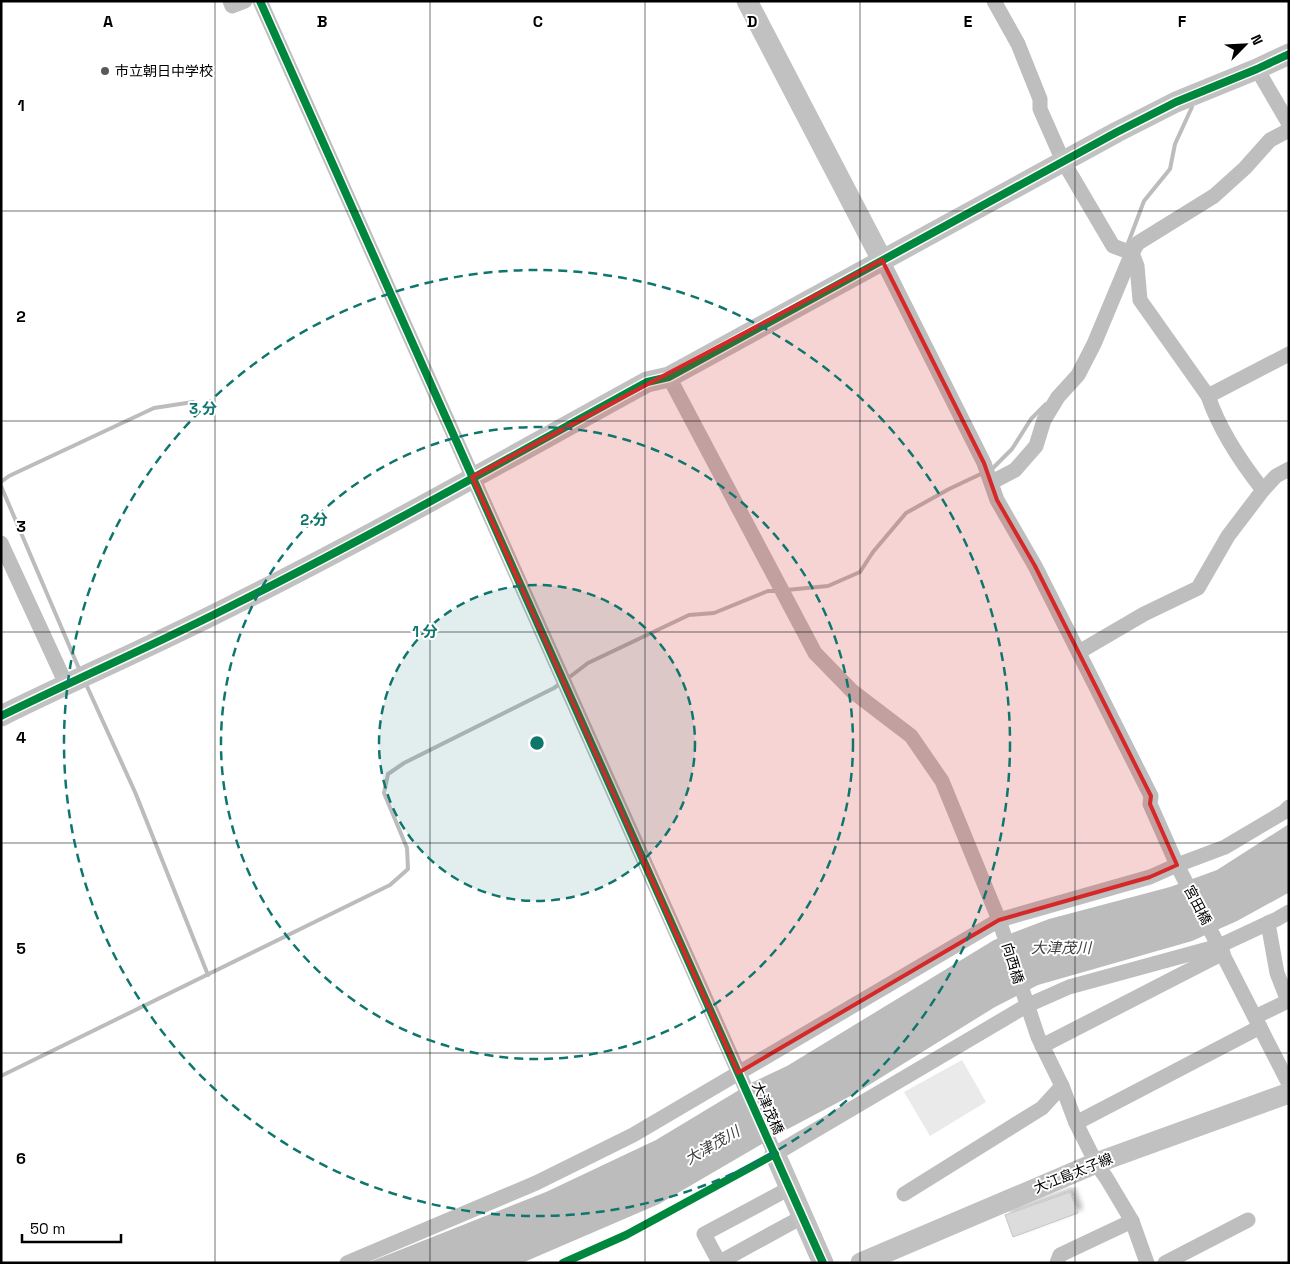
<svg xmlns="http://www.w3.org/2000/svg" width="1290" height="1264" font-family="'Space Grotesk','Noto Sans JP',sans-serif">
  <defs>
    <filter id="shadow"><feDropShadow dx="4.5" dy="-4.5" stdDeviation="2.5" flood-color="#0004"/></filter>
  </defs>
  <rect width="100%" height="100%" fill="#fff"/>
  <path fill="#eaeaea" d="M 962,1060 L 986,1102 L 930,1136 L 904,1092 Z"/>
  <path fill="#bcbcbc" d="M 1289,824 L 1288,893 L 1237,921 L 1192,941 L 1038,985 L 995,1007 L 856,1093 L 784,1131 L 659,1204 L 522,1263 L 367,1263 L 546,1192 L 656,1140 L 749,1084 L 787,1066 L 994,940 L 1049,919 L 1170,887 L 1195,878 L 1217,870 Z"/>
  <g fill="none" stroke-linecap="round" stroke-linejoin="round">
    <g stroke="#bcbcbc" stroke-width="4">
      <path d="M 1127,246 L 1144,201 L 1170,169 L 1175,144 L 1192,107"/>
      <path d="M 991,470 L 1012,449 L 1031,419 L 1046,404"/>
      <path d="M 1,482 L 9,476 L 154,408 L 193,402"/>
      <path d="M 1,486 L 80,671"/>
      <path d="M 786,590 L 828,586 L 860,572 L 873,552 L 906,513 L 949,489 L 985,472"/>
      <path d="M 567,679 L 588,663 L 689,615 L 714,613 L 768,591 L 777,591"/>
      <path d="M 85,682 L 135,792 L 208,975"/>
      <path d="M 1,1076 L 390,885 L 408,869 L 407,848 L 384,793 L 388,774 L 404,763 L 554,688 L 561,683"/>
    </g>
  </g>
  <path fill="#dcdcdc" stroke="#c5c5c5" filter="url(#shadow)" d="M 1070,1192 L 1078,1213 L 1013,1237 L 1005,1215 Z"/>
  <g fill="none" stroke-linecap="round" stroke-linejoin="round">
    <g stroke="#bebebe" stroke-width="15">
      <path d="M 230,1 L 232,6 L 245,1"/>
      <path d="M 260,1 L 775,1154 L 1026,1006 L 1069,987 L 1219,946 L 1277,919 L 1289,912"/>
      <path d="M 994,1 L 1018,44 L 1040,99 L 1040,109 L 1063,161 L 1113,246 L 1132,253 L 1137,266 L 1140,300 L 1208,396 L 1289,354"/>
      <path d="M 1257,69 L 1289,124"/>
      <path d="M 882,260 L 984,463 L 997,500 L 1035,566 L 1151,796 L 1150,804 L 1177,865 L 1289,1084"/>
      <path d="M 669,377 L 815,653 L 852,691 L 911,736 L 942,781 L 999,920 L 1038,1037 L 1062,1086 L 1076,1123 L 1096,1163 L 1107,1179 L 1132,1221 L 1147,1263"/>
      <path d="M 1208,396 C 1220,431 1240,461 1263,490"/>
      <path d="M 992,482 L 1015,470 L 1036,446 L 1044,420 L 1058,397 L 1078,375 L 1094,344 L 1132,253 L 1138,243 L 1214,196 L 1245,168 L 1270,140 L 1289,130"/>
      <path d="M 1,543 L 66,684"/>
      <path d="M 1079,652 L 1144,614 L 1198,588 L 1228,536 L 1263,490 L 1276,476 L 1289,469"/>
      <path d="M 1255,1017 L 1288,1001 L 1277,973 L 1268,923"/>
      <path d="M 1042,1046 L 1223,953"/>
      <path d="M 1076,1123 L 1260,1027"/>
      <path d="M 904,1194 L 1042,1108 L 1062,1086"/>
      <path d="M 719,1262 L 704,1234 L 790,1188"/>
      <path d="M 347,1263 L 536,1183 L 633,1135 L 999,920 L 1150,877 L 1177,865 L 1225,847 L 1284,812 L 1289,807"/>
      <path d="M 718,1263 L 802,1217"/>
      <path d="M 1057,1263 L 1060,1255 L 1132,1221"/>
      <path d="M 1165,1263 L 1248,1220"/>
    </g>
    <g stroke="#c1c1c1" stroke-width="21">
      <path d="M 747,1 L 882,260"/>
      <path d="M 1,716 C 80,677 161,642 239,602 C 377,533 512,456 647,382 L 669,377 L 1117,132 L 1176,102 L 1257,69 L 1289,54"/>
      <path d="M 775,1154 L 823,1263"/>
      <path d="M 861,1263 L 1096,1163 L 1289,1093"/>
    </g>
    <g stroke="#fff" stroke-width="11">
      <g id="cycleway">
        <path d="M 260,1 L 823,1263"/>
        <path d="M 1,716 C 80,677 161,642 239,602 C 377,533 512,456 647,382 L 669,377 L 1117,132 L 1176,102 L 1257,69 L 1289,54"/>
        <path d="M 563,1263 L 626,1235 L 775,1154"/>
      </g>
    </g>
    <use href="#cycleway" stroke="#00873e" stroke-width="8"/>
  </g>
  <path fill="#d62828" fill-opacity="0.2" stroke="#d62828" stroke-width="4" stroke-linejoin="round" d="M 882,260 L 984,463 L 997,500 L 1035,566 L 1151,796 L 1150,804 L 1177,865 L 1150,877 L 999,920 L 738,1073 L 472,477 Z"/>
  <path fill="none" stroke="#000" stroke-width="1" stroke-opacity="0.55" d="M 215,1 L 215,1263M 430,1 L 430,1263M 645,1 L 645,1263M 860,1 L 860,1263M 1075,1 L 1075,1263M 1,211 L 1289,211M 1,421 L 1289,421M 1,632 L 1289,632M 1,843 L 1289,843M 1,1053 L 1289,1053"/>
  <circle cx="537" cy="743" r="158" fill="#0f766e" fill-opacity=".12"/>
  <g fill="none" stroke="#0f766e" stroke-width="2.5" stroke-dasharray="9 6">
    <circle cx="537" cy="743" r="158"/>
    <circle cx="537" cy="743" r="316"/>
    <circle cx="537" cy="743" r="473"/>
  </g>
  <circle fill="#595959" stroke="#fff" stroke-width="2" cx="105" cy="71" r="5"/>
  <g text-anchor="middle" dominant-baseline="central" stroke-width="4" stroke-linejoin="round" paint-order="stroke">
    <g font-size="14" fill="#000" stroke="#fff" text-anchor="start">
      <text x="115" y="71">市立朝日中学校</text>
    </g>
    <g font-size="14" fill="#000" stroke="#fff">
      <text transform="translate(1198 905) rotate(62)">宮田橋</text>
      <text transform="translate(1013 963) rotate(73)">向西橋</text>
      <text transform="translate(768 1108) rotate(66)">大津茂橋</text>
      <text transform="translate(1073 1173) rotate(-22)">大江島太子線</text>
    </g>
    <g font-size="15" font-style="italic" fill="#404040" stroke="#fff">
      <text x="1061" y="947">大津茂川</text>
      <text transform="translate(712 1145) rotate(-30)">大津茂川</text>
    </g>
  </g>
  <g font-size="16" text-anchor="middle" font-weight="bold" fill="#000" stroke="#fff" stroke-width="4" stroke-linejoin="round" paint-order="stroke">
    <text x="108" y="27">A</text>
    <text x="322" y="27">B</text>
    <text x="538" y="27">C</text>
    <text x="752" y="27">D</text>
    <text x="968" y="27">E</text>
    <text x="1182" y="27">F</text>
    <text x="21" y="111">1</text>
    <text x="21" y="322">2</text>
    <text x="21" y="532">3</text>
    <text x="21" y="743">4</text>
    <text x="21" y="954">5</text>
    <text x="21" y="1164">6</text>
  </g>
  <circle cx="537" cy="743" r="8" fill="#0f766e" stroke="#fff" stroke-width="2.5"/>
  <g font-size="15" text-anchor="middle" font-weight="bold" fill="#0f766e" stroke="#fff" stroke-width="4" stroke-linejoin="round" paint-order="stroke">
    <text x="203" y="414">3 分</text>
    <text x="314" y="525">2 分</text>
    <text x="425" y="637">1 分</text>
  </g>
  <rect width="1290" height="1264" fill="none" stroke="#000000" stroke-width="5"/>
  <g transform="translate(1245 45) rotate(66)" stroke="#ffffff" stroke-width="4" paint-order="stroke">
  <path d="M0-4L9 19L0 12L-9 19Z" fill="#000000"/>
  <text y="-8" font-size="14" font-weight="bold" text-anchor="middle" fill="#000000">N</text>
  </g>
  <path d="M22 1234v8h99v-8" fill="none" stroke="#000000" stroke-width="2.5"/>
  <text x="30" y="1234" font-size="15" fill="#000000" stroke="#ffffff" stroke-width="4" paint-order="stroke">50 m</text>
</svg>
